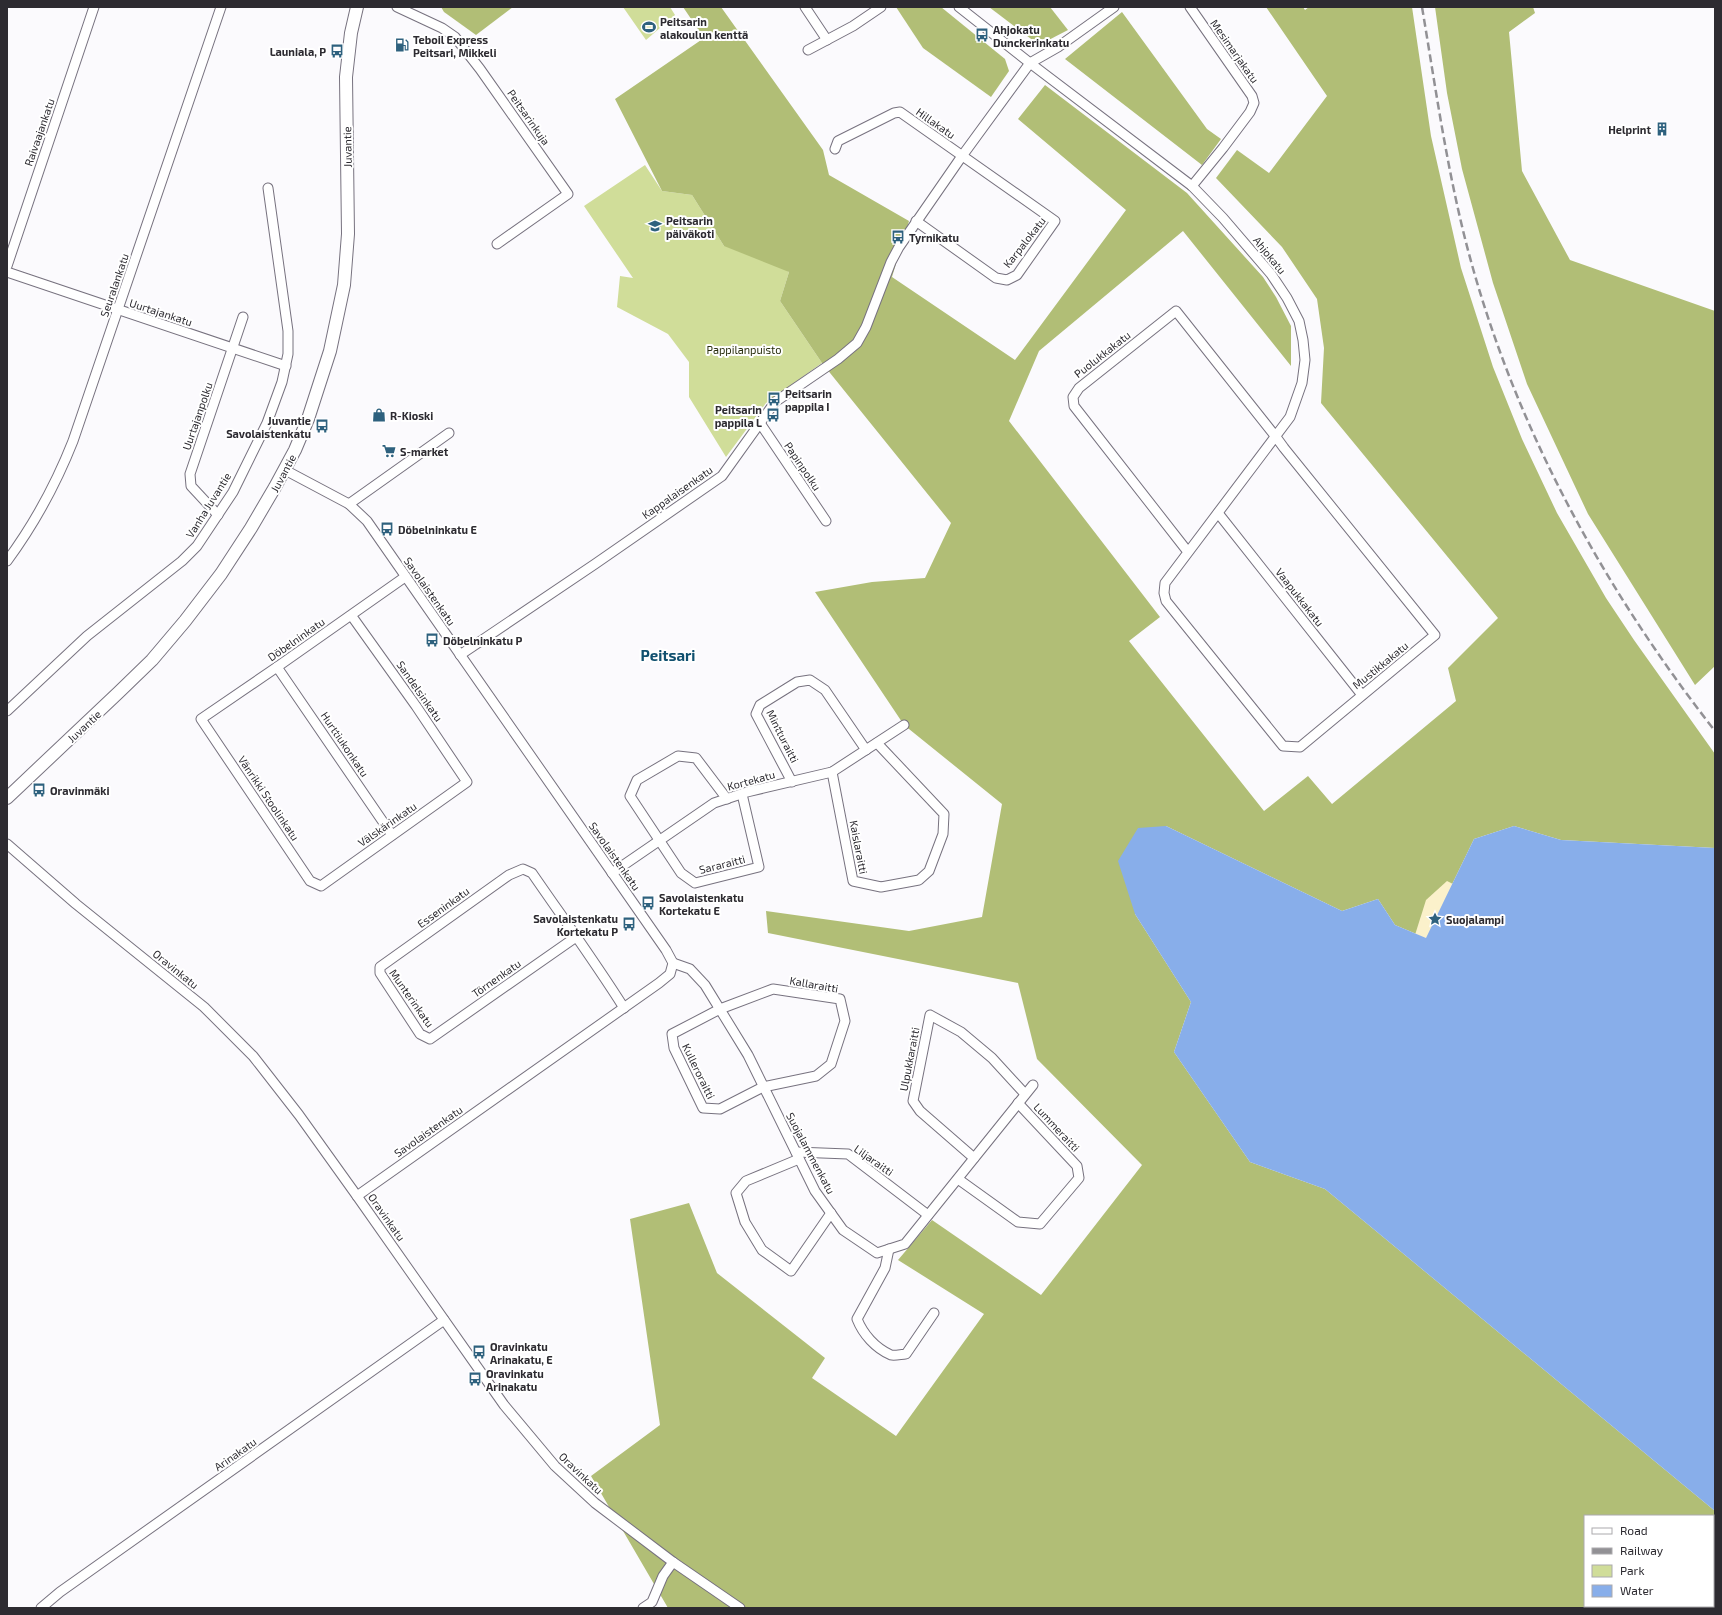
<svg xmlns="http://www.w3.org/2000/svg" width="1722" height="1615" font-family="'Exo 2',sans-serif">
  <rect width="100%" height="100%" fill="#fbfafd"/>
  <g fill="#d0dd99">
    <path d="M 623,7 L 670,7 L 675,15 L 646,40 Z"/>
    <path d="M 645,165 L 662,191 L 692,195 L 724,246 L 750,246 L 789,272 L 780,301 L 822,363 L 766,403 L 726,457 L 689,397 L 689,362 L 668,334 L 617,307 L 620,276 L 633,278 L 584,206 Z"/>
  </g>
  <g fill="#b1be76" fill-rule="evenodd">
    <path d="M 441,7 L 513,7 L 476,35 L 444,12 Z"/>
    <path d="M 683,7 L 721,7 L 823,150 L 829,175 L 909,221 L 892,277 L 1015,360 L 1126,210 L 1018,119 L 1045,85 L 1187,193 L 1263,277 L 1276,297 L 1291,326 L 1291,366 L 1183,231 L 1039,351 L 1009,421 L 1160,617 L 1129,641 L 1264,811 L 1308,776 L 1332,804 L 1456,701 L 1448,668 L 1498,618 L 1321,403 L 1324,348 L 1317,299 L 1282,247 L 1216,178 L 1237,150 L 1269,173 L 1327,96 L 1266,7 L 1303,7 L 1305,10 L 1309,7 L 1412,7 L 1431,136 L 1461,268 L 1493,367 L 1522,439 L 1557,513 L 1606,598 L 1634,640 L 1715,754 L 1715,848 L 1561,840 L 1514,826 L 1474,839 L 1426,938 L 1395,925 L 1378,899 L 1342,911 L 1166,826 L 1135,914 L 1191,1002 L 1174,1052 L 1250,1162 L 1325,1189 L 1715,1511 L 1715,1608 L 668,1608 L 591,1476 L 660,1425 L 630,1219 L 689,1203 L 717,1273 L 825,1358 L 812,1378 L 896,1436 L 984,1314 L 898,1260 L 932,1220 L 1041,1295 L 1142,1165 L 1037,1059 L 1018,983 L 768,933 L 766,911 L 909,931 L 982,917 L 1002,804 L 904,725 L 815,592 L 872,582 L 925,578 L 951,523 L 822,363 L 780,301 L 789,272 L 724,246 L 692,195 L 662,191 L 615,99 L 704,38 ZM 1585,1516 L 1713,1516 L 1713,1606 L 1585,1606 Z"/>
    <path d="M 896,7 L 941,7 L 1005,59 L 1009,71 L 991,97 L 923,48 Z"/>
    <path d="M 989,7 L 1050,7 L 1068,30 L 1039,45 Z"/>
    <path d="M 1435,7 L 1533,7 L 1535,13 L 1509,32 L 1522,171 L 1570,260 L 1715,311 L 1715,666 L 1695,685 L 1588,514 L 1527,384 L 1493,283 L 1462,169 L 1447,93 Z"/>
    <path d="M 1122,12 L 1207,129 L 1221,139 L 1202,165 L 1065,59 Z"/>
  </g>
  <path fill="#fbf1cb" d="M 1447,881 L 1465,890 L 1438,958 L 1415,935 L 1426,900 Z"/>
  <path fill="#88aeea" d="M 1166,826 L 1342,911 L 1378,899 L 1395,925 L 1426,938 L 1474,839 L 1514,826 L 1561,840 L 1715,848 L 1715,1511 L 1325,1189 L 1250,1162 L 1174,1052 L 1191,1002 L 1135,914 L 1118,861 L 1138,828 Z"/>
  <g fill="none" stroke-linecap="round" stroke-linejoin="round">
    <g stroke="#77727f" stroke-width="11">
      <g id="minor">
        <path d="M 397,7 L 442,28 L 455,37 L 480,69 L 568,194 L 497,244"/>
        <path d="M 805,7 L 827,40"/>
        <path d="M 959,7 L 1030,63 L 1192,186 L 1223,218 L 1271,274 L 1287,298 L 1299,321 L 1303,340 L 1305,360 L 1302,383 L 1290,417 L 1165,583 L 1164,593 L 1166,601 L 1283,746 L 1300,747 L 1435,635 L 1284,448 L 1276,437 L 1176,311 L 1079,388 L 1073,397 L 1074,406 L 1188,552"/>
        <path d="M 1190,7 L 1252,96 L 1254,103 L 1250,112 L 1223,148 L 1192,186"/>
        <path d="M 808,50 L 853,26 L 881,7"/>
        <path d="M 835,149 L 838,141 L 894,113 L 900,112 L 1055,221 L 1017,275 L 1007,280 L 996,278 L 916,221"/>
        <path d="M 7,266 L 94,7"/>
        <path d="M 7,272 L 286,366"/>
        <path d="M 760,423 L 826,521"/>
        <path d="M 285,470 L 349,504 L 367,521 L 666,950 L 673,963 L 670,974 L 659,983 L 357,1196"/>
        <path d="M 349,504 L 449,433"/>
        <path d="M 1218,513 L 1362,695"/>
        <path d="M 218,515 L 191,486 L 190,474 L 243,317"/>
        <path d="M 7,561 C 35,523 56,484 73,441 L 221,7"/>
        <path d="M 351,615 L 416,706 L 467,782 L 321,886 L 310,881 L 201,719 L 277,667 L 405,577"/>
        <path d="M 460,655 L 595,564 L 722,476 L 775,402 L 838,359 L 857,343 L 866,327 L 891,262 L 899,247 L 962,156 L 1030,63 L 1058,47 L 1114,7"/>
        <path d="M 277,667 L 392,835"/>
        <path d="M 7,711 L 87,636 L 182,561 L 197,546 L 233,492 L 267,423 L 282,382 L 288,354 L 288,331 L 268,188"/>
        <path d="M 832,772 L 853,881 L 881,887 L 919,880 L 929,871 L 943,834 L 944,814 L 877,743"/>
        <path d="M 792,782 L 756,714 L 760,705 L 797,682 L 810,680 L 825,690 L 866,750"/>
        <path d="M 727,799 L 696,758 L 678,756 L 637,780 L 630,796 L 681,873 L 695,883 L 759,867 L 742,794"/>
        <path d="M 7,844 L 76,904 L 204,1007 L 253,1056 L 299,1115 L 357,1196 L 504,1405 L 555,1466 L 595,1503 L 673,1562 L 740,1608"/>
        <path d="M 612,873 L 714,803 L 747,792 L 832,772 L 904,725"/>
        <path d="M 576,937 L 430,1039 L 420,1034 L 380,973 L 380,967 L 509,875 L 523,869 L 532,873 C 563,918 595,962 624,1008"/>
        <path d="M 673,963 L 690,969 L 705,985 L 748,1055 L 815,1191 L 843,1230 L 877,1253 L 905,1244 L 1033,1085"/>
        <path d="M 773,989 L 840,999 L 845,1021 L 831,1064 L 816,1076 L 763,1087 L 720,1109 L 703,1108 L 674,1048 L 672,1034 L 720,1009 Z"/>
        <path d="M 796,1152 L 848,1154 L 928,1215"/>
        <path d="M 974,1158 L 920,1111 L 913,1101 L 930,1015 L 961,1032 L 992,1058 L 1025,1094"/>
        <path d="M 799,1159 L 746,1181 L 736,1193 L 745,1222 L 762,1250 L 791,1271 L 831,1213"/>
        <path d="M 958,1179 L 1018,1222 L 1040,1224 L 1079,1178 L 1077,1166 L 1018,1103"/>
        <path d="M 889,1249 L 885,1268 L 857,1319 C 863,1334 875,1348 891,1355 C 895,1356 902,1354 906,1354 L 934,1313"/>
        <path d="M 41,1608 L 60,1592 L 444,1320"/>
        <path d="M 643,1608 L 652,1602 L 663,1576 L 673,1562"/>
      </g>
    </g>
    <g stroke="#77727f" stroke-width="14">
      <path id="major" d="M 7,798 L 119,692 L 152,660 L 185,621 L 221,574 L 251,528 L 275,487 L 295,450 L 308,419 L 330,351 L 344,285 L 348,234 L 346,77 L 351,33 L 357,7"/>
    </g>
    <use href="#minor" stroke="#fff" stroke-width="9"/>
    <use href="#major" stroke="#fff" stroke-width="12"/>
    <path stroke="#929195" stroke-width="2.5" stroke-dasharray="8 4" stroke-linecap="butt" d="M 1422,7 C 1437,96 1449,185 1474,272 C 1522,440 1608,594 1715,731"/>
  </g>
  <defs>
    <g id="stadium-bare" transform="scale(1.08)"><path d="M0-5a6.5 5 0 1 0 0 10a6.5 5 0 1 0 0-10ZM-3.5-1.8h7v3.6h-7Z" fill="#2e617e" stroke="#fff" stroke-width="2.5" paint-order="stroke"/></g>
    <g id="bus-bare" transform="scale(1.08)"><path d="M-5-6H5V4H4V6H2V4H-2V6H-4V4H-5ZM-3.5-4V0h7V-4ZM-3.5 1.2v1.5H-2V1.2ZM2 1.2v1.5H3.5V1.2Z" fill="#2e617e" stroke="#fff" stroke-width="2.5" paint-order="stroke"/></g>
    <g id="fuel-bare" transform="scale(1.08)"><path d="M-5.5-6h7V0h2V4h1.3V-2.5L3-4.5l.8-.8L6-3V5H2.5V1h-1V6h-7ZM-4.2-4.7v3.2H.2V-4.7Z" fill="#2e617e" stroke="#fff" stroke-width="2.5" paint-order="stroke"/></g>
    <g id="building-bare" transform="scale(1.08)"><path d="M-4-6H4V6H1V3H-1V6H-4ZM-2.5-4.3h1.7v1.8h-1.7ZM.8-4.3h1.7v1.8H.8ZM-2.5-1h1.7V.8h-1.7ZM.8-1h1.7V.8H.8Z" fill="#2e617e" stroke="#fff" stroke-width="2.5" paint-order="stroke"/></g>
    <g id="school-bare" transform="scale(1.08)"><path d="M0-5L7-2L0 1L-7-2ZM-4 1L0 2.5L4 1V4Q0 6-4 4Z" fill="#2e617e" stroke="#fff" stroke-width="2.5" paint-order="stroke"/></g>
    <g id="shop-bare" transform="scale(1.08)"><path d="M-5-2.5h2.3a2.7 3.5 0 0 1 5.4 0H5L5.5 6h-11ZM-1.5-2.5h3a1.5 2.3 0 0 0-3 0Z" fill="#2e617e" stroke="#fff" stroke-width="2.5" paint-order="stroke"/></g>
    <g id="supermarket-bare" transform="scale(1.08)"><path d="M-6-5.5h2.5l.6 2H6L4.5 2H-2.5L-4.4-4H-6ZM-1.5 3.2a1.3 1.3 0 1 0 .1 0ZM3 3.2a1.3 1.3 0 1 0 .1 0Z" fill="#2e617e" stroke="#fff" stroke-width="2.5" paint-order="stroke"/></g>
    <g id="sight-bare" transform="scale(1.08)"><path d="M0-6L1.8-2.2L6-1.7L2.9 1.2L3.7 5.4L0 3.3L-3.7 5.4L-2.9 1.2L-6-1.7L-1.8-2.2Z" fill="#2e617e" stroke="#fff" stroke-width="2.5" paint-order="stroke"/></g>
  </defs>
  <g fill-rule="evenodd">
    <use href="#stadium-bare" x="649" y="27"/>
    <use href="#bus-bare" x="982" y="35"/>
    <use href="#fuel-bare" x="402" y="45"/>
    <use href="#bus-bare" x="337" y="51"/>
    <use href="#building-bare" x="1662" y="129"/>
    <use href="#school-bare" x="655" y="226"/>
    <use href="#bus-bare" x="898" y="237"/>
    <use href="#bus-bare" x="774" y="399"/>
    <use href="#shop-bare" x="379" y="415"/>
    <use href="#bus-bare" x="773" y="415"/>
    <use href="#bus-bare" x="322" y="426"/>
    <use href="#supermarket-bare" x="389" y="451"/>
    <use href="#bus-bare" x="387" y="529"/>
    <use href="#bus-bare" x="432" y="640"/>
    <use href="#bus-bare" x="39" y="790"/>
    <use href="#bus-bare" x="648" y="903"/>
    <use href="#sight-bare" x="1435" y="919"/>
    <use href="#bus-bare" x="629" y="924"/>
    <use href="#bus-bare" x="479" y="1352"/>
    <use href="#bus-bare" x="475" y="1379"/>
  </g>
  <g text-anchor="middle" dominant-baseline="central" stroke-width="4" stroke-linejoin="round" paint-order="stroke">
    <g font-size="11" font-weight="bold" fill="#2d2b31" stroke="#fff" text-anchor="start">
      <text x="660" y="21">Peitsarin<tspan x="660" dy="13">alakoulun kenttä</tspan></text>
      <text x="993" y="29">Ahjokatu<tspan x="993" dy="13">Dunckerinkatu</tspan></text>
      <text x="413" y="39">Teboil Express<tspan x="413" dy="13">Peitsari, Mikkeli</tspan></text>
      <text x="326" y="51" text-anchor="end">Launiala, P</text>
      <text x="1651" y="129" text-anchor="end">Helprint</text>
      <text x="666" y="220">Peitsarin<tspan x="666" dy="13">päiväkoti</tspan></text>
      <text x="909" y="237">Tyrnikatu</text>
      <text x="785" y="393">Peitsarin<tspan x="785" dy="13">pappila I</tspan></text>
      <text x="762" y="409" text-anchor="end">Peitsarin<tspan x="762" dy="13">pappila L</tspan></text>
      <text x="390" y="415">R-Kioski</text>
      <text x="311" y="420" text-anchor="end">Juvantie<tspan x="311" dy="13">Savolaistenkatu</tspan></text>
      <text x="400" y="451">S-market</text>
      <text x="398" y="529">Döbelninkatu E</text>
      <text x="443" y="640">Döbelninkatu P</text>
      <text x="50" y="790">Oravinmäki</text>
      <text x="659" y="897">Savolaistenkatu<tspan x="659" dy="13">Kortekatu E</tspan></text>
      <text x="618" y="918" text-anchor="end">Savolaistenkatu<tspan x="618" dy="13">Kortekatu P</tspan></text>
      <text x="1446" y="919">Suojalampi</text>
      <text x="490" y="1346">Oravinkatu<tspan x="490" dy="13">Arinakatu, E</tspan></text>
      <text x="486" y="1373">Oravinkatu<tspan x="486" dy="13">Arinakatu</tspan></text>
    </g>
    <g font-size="11" fill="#2d2b31" stroke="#fff">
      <text transform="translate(1235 51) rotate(55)">Mesimarjakatu</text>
      <text transform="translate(529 117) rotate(55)">Peitsarinkuja</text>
      <text transform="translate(936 123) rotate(35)">Hillakatu</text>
      <text transform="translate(39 132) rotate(-71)">Raivaajankatu</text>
      <text transform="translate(347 147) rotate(-91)">Juvantie</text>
      <text transform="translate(1024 242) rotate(-52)">Karpalokatu</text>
      <text transform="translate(1270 255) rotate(51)">Ahjokatu</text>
      <text transform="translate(114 285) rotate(-71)">Seuralankatu</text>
      <text transform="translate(161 312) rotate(18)">Uurtajankatu</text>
      <text transform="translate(1102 354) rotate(-38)">Puolukkakatu</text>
      <text transform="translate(197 416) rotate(-71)">Uurtajanpolku</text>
      <text transform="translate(803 466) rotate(56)">Papinpolku</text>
      <text transform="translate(283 473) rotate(-62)">Juvantie</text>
      <text transform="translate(677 492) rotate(-35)">Kappalaisenkatu</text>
      <text transform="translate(208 505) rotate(-58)">Vanha Juvantie</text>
      <text transform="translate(430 591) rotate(55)">Savolaistenkatu</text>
      <text transform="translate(1300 597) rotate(52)">Vaapukkakatu</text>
      <text transform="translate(296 639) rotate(-35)">Döbelninkatu</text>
      <text transform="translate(1380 665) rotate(-39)">Mustikkakatu</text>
      <text transform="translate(420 691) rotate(55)">Sandelsinkatu</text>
      <text transform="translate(84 726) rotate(-43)">Juvantie</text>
      <text transform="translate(783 736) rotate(63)">Mintturaitti</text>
      <text transform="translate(345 744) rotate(56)">Hurttiukonkatu</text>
      <text transform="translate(751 780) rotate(-15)">Kortekatu</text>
      <text transform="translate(269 798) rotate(56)">Vänrikki Stoolinkatu</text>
      <text transform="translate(387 824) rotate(-35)">Välskärinkatu</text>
      <text transform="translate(859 847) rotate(79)">Kaislaraitti</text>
      <text transform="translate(615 856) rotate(55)">Savolaistenkatu</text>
      <text transform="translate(722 864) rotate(-14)">Sararaitti</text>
      <text transform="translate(443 907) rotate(-36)">Esseninkatu</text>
      <text transform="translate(176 969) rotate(39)">Oravinkatu</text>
      <text transform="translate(496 978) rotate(-35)">Törnenkatu</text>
      <text transform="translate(814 984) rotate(10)">Kallaraitti</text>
      <text transform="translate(412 998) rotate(55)">Munterinkatu</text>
      <text transform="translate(909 1059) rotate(-79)">Ulpukkaraitti</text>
      <text transform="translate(699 1071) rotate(64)">Kulleroraitti</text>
      <text transform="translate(1057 1127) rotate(47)">Lummeraitti</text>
      <text transform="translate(428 1131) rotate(-35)">Savolaistenkatu</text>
      <text transform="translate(811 1153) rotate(62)">Suojalammenkatu</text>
      <text transform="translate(874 1160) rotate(35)">Liljaraitti</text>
      <text transform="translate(387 1217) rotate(55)">Oravinkatu</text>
      <text transform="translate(235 1454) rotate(-35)">Arinakatu</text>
      <text transform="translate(581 1473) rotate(43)">Oravinkatu</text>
    </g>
    <g font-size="11" fill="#282d0d" stroke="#fff">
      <text x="744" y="349">Pappilanpuisto</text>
    </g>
    <g font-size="15" font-weight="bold" fill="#10506f" stroke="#fff">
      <text x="668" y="655">Peitsari</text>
    </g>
  </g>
  <rect width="1722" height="1615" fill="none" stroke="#2d2b31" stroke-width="16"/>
  <rect x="1584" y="1515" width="130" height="92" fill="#ffffff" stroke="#abaaad"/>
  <rect x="1592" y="1528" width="20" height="6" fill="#ffffff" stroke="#abaaad"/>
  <text x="1620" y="1535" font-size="12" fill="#2d2b31">Road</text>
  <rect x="1592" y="1548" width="20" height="6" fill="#929195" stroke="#abaaad"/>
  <text x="1620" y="1555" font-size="12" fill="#2d2b31">Railway</text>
  <rect x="1592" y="1565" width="20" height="12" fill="#d0dd99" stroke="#abaaad"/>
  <text x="1620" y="1575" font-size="12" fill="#2d2b31">Park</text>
  <rect x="1592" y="1585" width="20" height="12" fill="#88aeea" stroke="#abaaad"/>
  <text x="1620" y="1595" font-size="12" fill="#2d2b31">Water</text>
</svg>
